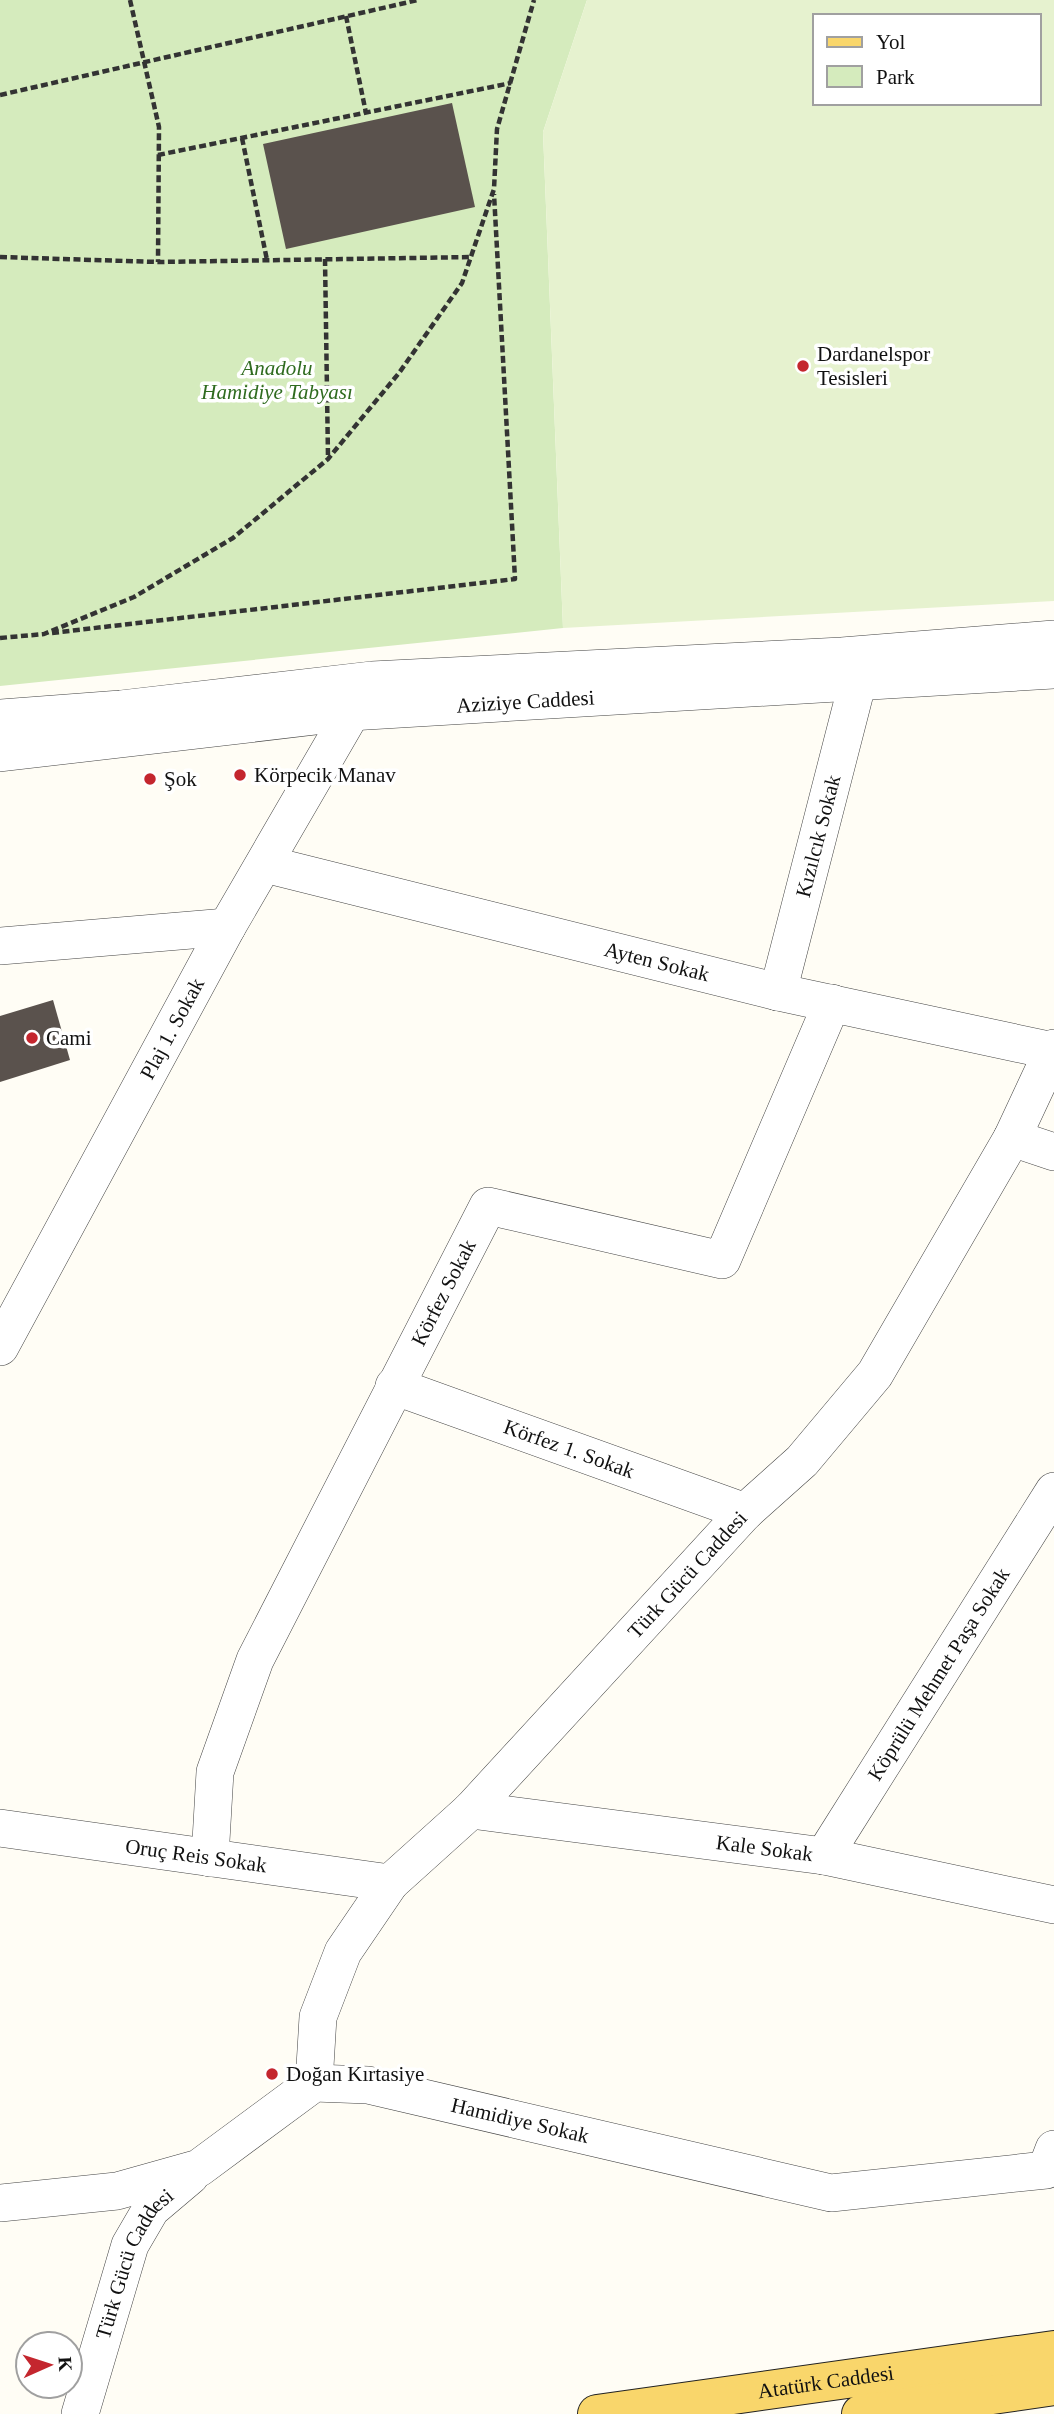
<svg xmlns="http://www.w3.org/2000/svg" width="1054" height="2414" font-family="'Times New Roman',serif">
  <rect width="100%" height="100%" fill="#fffdf5"/>
  <path fill="#d5ebbd" d="M 0,0 L 587,0 L 543,132 L 563,628 L 0,686 Z"/>
  <path fill="#e6f2cf" fill-rule="evenodd" d="M 587,0 L 1054,0 L 1054,601 L 563,628 L 543,132 ZM 814,16 L 1038,16 L 1038,103 L 814,103 Z"/>
  <g fill="#5a524d">
    <path d="M 452,103 L 475,207 L 286,249 L 263,144 Z"/>
    <path d="M 53,1000 L 70,1060 L 0,1082 L 0,1016 Z"/>
  </g>
  <g fill="none" stroke-linecap="round" stroke-linejoin="round">
    <g stroke="#444" stroke-width="38">
      <g id="minor">
        <path d="M 0,718 L 121,709 L 372,680 L 842,656 L 1054,639"/>
        <path id="s1" d="M 0,753 L 350,712 L 1054,670"/>
        <path id="s2" d="M 265,864 L 778,992 L 1053,1051"/>
        <path d="M 0,946 L 227,927"/>
        <path id="s3" d="M 778,992 L 858,681"/>
        <path d="M 1012,1138 L 1054,1152"/>
        <path id="s4" d="M 0,1347 L 227,927 L 361,696"/>
        <path id="s5" d="M 394,1386 L 745,1512"/>
        <path id="s6" d="M 471,1810 L 824,1856 L 1054,1905"/>
        <path id="s7" d="M 0,1828 L 390,1883"/>
        <path id="s8" d="M 824,1856 L 1054,1491"/>
        <path id="s9" d="M 210,1858 L 215,1772 L 255,1660 L 488,1206 L 722,1260 L 832,1003"/>
        <path id="s10" d="M 314,2083 L 318,2017 L 343,1952 L 390,1883 L 471,1810 L 745,1512 L 802,1461 L 875,1374 L 1012,1138 L 1054,1048"/>
        <path id="s11" d="M 0,2203 L 117,2191 L 199,2168 L 314,2083 L 368,2085 L 831,2193 L 1046,2170 L 1054,2149"/>
        <path id="s12" d="M 80,2414 L 130,2245 L 151,2209 L 190,2176"/>
      </g>
    </g>
    <g stroke="#222" stroke-width="40">
      <g id="major">
        <path id="s13" d="M 597,2414 L 1054,2350"/>
        <path d="M 861,2414 L 1054,2386"/>
      </g>
    </g>
    <g stroke="#333" stroke-width="4.5" stroke-dasharray="7 3.5" stroke-linecap="butt">
      <path d="M 130,0 L 159,127 L 158,262"/>
      <path d="M 346,16 L 366,113"/>
      <path d="M 0,95 L 418,0"/>
      <path d="M 242,138 L 267,260"/>
      <path d="M 158,155 L 511,83"/>
      <path d="M 0,257 L 158,262 L 472,257"/>
      <path d="M 325,259 L 328,457"/>
      <path d="M 52,633 L 515,579 L 494,194"/>
      <path d="M 0,638 L 44,634 L 134,597 L 233,538 L 328,459 L 399,373 L 462,283 L 494,189 L 497,129 L 534,0"/>
    </g>
    <use href="#minor" stroke="#fff" stroke-width="37"/>
    <use href="#major" stroke="#f9d66b" stroke-width="38"/>
  </g>
  <g fill="#c4262e" stroke="#fff" stroke-width="2.5">
    <circle cx="803" cy="366" r="7"/>
    <circle cx="240" cy="775" r="7"/>
    <circle cx="150" cy="779" r="7"/>
    <circle cx="32" cy="1038" r="7"/>
    <circle cx="272" cy="2074" r="7"/>
  </g>
  <g text-anchor="middle" dominant-baseline="central" stroke-width="7" stroke-linejoin="round" paint-order="stroke">
    <g font-size="21" fill="#111" stroke="#fff" text-anchor="start">
      <text x="817" y="354">Dardanelspor<tspan x="817" dy="24">Tesisleri</tspan></text>
      <text x="254" y="775">Körpecik Manav</text>
      <text x="164" y="779">Şok</text>
      <text x="46" y="1038">Cami</text>
      <text x="286" y="2074">Doğan Kırtasiye</text>
    </g>
    <g font-size="21" font-style="italic" fill="#2f6b1f" stroke="#fff">
      <text x="277" y="368">Anadolu<tspan x="277" dy="24">Hamidiye Tabyası</tspan></text>
    </g>
    <g font-size="21" fill="#111" stroke="#fff">
      <text stroke="none"><textPath href="#s1" startOffset="528">Aziziye Caddesi</textPath></text>
      <text stroke="none"><textPath href="#s3" startOffset="161">Kızılcık Sokak</textPath></text>
      <text stroke="none"><textPath href="#s2" startOffset="404">Ayten Sokak</textPath></text>
      <text stroke="none"><textPath href="#s4" startOffset="362">Plaj 1. Sokak</textPath></text>
      <text stroke="none"><textPath href="#s9" startOffset="618">Körfez Sokak</textPath></text>
      <text stroke="none"><textPath href="#s5" startOffset="186">Körfez 1. Sokak</textPath></text>
      <text stroke="none"><textPath href="#s10" startOffset="648">Türk Gücü Caddesi</textPath></text>
      <text stroke="none"><textPath href="#s8" startOffset="215">Köprülü Mehmet Paşa Sokak</textPath></text>
      <text stroke="none"><textPath href="#s6" startOffset="296">Kale Sokak</textPath></text>
      <text stroke="none"><textPath href="#s7" startOffset="198">Oruç Reis Sokak</textPath></text>
      <text stroke="none"><textPath href="#s11" startOffset="556">Hamidiye Sokak</textPath></text>
      <text stroke="none"><textPath href="#s12" startOffset="161">Türk Gücü Caddesi</textPath></text>
      <text stroke="none"><textPath href="#s13" startOffset="231">Atatürk Caddesi</textPath></text>
    </g>
  </g>
  <rect x="813" y="14" width="228" height="91" fill="#ffffff" stroke="#a0a0a0" stroke-width="2"/>
  <rect x="827" y="37" width="35" height="10" fill="#f9d66b" stroke="#a0a0a0" stroke-width="2"/>
  <text x="876" y="49" font-size="21" fill="#111111">Yol</text>
  <rect x="827" y="66" width="35" height="21" fill="#d5ebbd" stroke="#a0a0a0" stroke-width="2"/>
  <text x="876" y="84" font-size="21" fill="#111111">Park</text>
  <g transform="translate(49 2365) rotate(87)"><circle r="33" fill="#ffffff" stroke="#a0a0a0" stroke-width="2"/>
  <path d="M0-5L12 26L0 18L-12 26Z" fill="#c4262e"/>
  <text y="-10" font-size="19" font-weight="bold" text-anchor="middle" fill="#111111">K</text>
  </g>
</svg>
